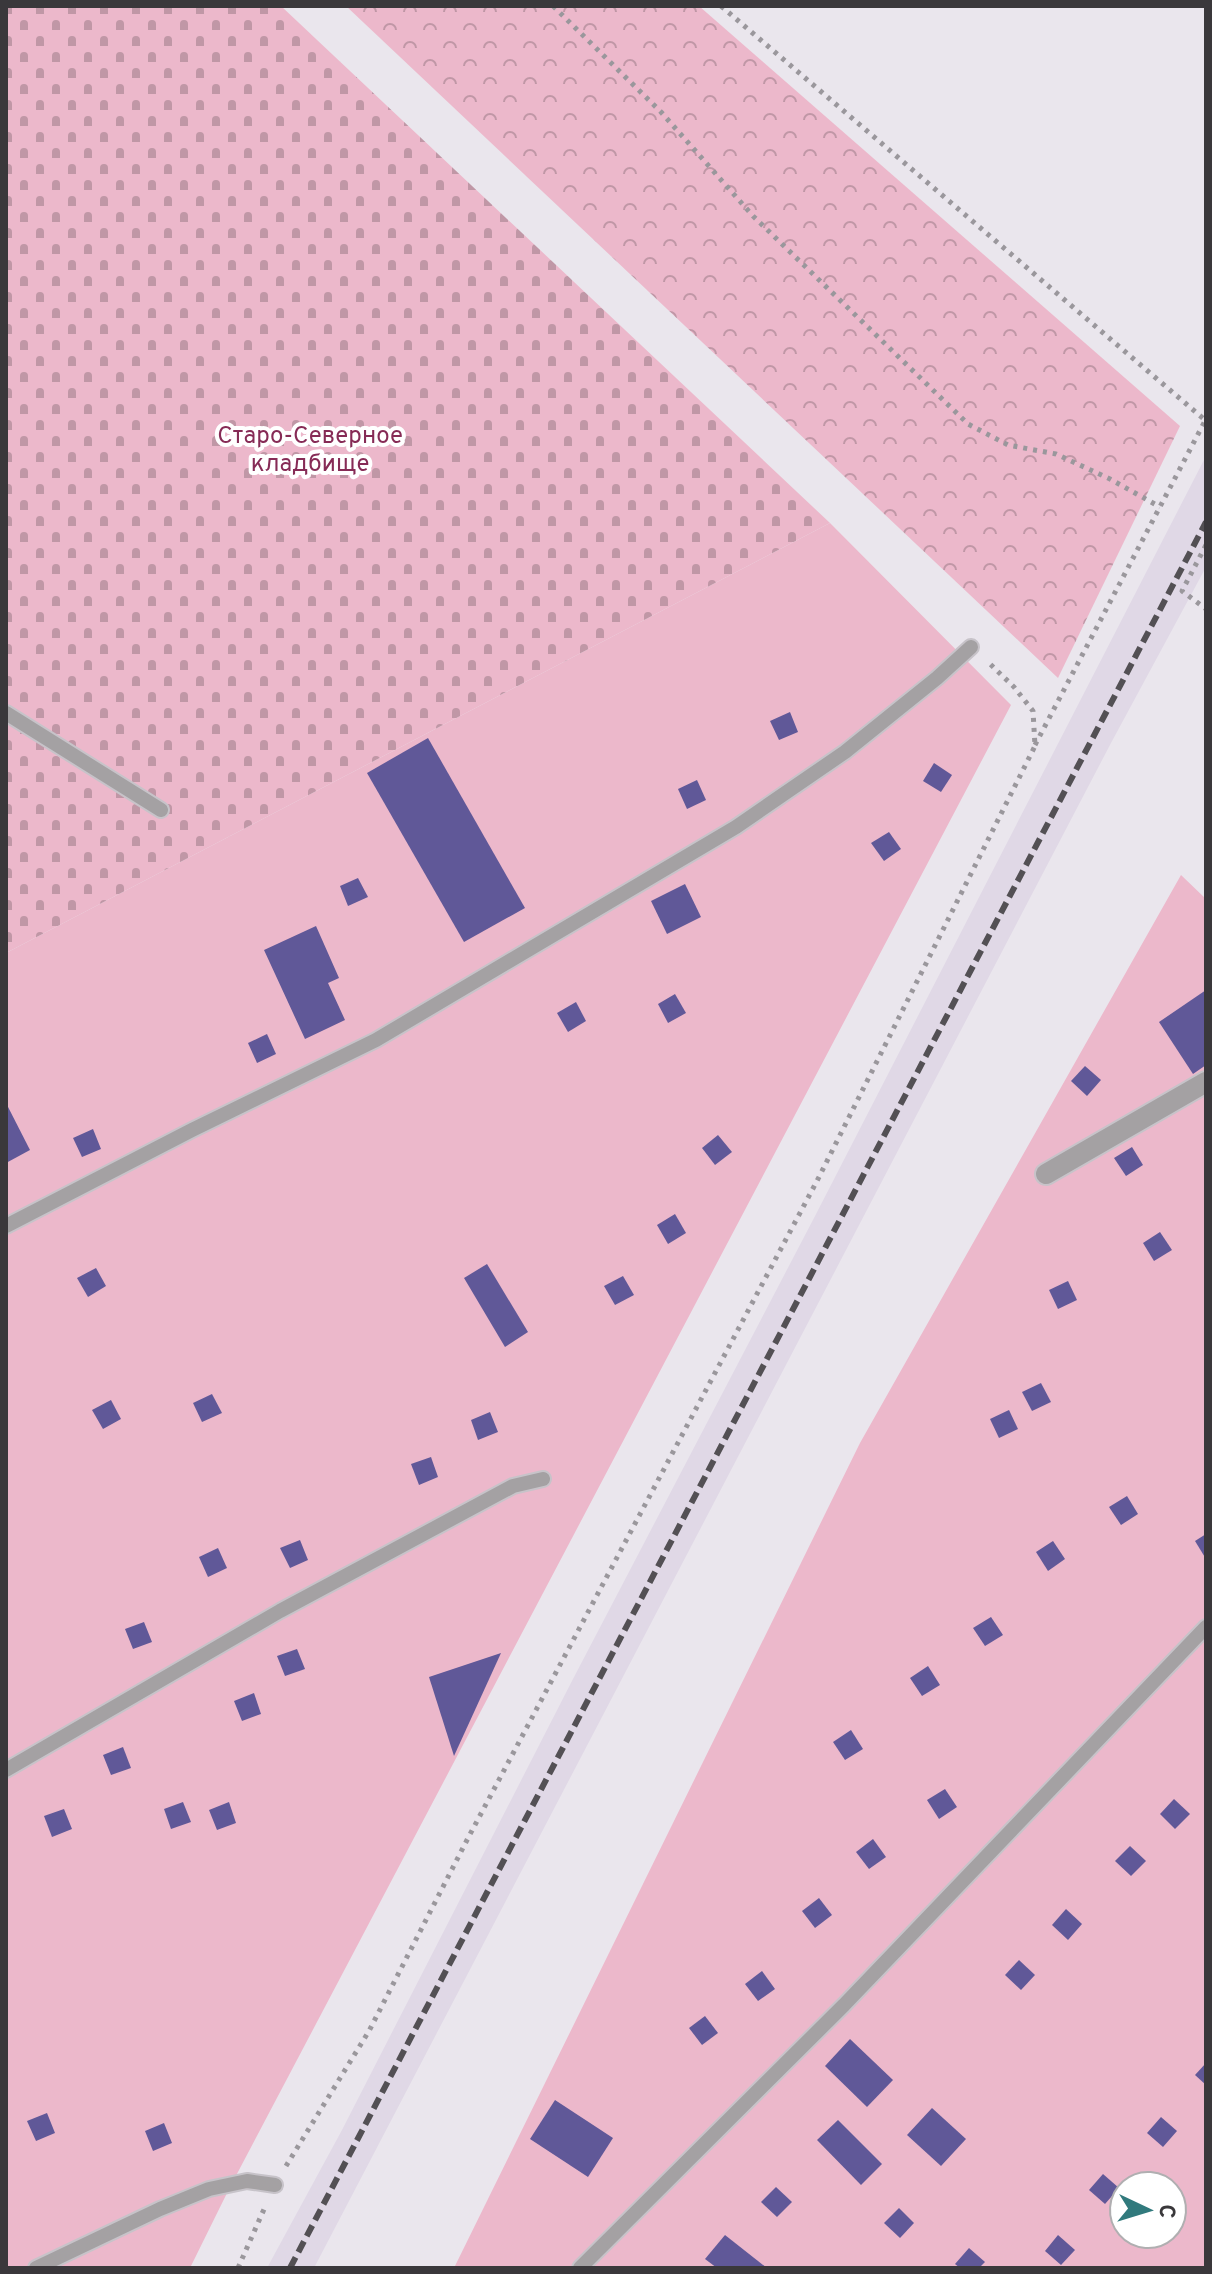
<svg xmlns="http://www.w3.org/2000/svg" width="1212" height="2274" font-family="Overpass,sans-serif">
  <defs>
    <pattern id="forest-crowns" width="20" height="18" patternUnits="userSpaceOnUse" patternTransform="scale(2)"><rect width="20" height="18" fill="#ecb8cb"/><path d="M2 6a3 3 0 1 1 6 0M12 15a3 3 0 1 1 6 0" fill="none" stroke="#c097a6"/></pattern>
    <pattern id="cemetery-stones" width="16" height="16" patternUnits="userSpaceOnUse" patternTransform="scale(2)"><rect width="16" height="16" fill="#ecb8cb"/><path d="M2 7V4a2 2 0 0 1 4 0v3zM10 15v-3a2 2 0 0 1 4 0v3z" fill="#c097a6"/></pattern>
  </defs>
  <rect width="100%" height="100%" fill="#eae6ed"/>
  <path fill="#e0d8e6" d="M 1206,456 L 1206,567 L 1111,743 L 314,2268 L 267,2268 L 342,2130 L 573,1679 L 814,1218 Z"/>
  <g fill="#ecb8cb" fill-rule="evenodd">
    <path d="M 830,523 L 1011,705 L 229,2189 L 190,2268 L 6,2268 L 6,953 Z"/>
    <path d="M 1181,875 L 1206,899 L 1206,2268 L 454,2268 L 860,1443 ZM 1124,2186 L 1172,2186 L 1172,2234 L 1124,2234 Z"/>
  </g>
  <path fill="url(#forest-crowns)" d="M 346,6 L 699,6 L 1180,426 L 1058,678 Z"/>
  <path fill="url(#cemetery-stones)" d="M 6,6 L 281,6 L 830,523 L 6,953 Z"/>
  <g fill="#605898">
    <path d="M 790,712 L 798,732 L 779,740 L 770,721 Z"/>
    <path d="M 428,738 L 525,908 L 464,942 L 367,773 Z"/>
    <path d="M 934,763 L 952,775 L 941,792 L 923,781 Z"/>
    <path d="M 697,780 L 706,800 L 687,809 L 678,789 Z"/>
    <path d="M 889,832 L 901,849 L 884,861 L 871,843 Z"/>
    <path d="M 358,878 L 368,897 L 348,906 L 340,886 Z"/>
    <path d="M 685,884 L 701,917 L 667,934 L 651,901 Z"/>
    <path d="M 316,926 L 339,978 L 328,983 L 345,1020 L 305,1039 L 264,950 Z"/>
    <path d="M 1206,990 L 1206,1065 L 1193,1074 L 1159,1022 Z"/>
    <path d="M 675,994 L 686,1013 L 668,1023 L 658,1004 Z"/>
    <path d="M 576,1002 L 586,1021 L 568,1032 L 557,1013 Z"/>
    <path d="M 267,1034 L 276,1054 L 257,1063 L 248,1043 Z"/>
    <path d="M 1085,1066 L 1101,1080 L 1087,1096 L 1071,1081 Z"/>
    <path d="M 6,1103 L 30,1150 L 6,1163 Z"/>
    <path d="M 93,1129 L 101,1149 L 82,1157 L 73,1138 Z"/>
    <path d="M 718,1135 L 732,1152 L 715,1165 L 702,1148 Z"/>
    <path d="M 1132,1147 L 1143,1165 L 1126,1176 L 1114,1158 Z"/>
    <path d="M 675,1214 L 686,1233 L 668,1244 L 657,1225 Z"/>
    <path d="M 1160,1232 L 1172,1250 L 1154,1261 L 1143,1243 Z"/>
    <path d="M 487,1264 L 528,1332 L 505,1347 L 464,1278 Z"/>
    <path d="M 96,1268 L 106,1286 L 88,1297 L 77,1278 Z"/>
    <path d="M 623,1276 L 634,1295 L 615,1305 L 604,1286 Z"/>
    <path d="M 1068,1281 L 1077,1300 L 1058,1309 L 1049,1290 Z"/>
    <path d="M 1041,1383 L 1051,1402 L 1032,1411 L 1022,1392 Z"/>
    <path d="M 212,1394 L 222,1413 L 202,1422 L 193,1403 Z"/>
    <path d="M 111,1400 L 121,1419 L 103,1429 L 92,1410 Z"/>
    <path d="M 1009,1410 L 1018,1429 L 999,1438 L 990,1419 Z"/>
    <path d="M 490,1412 L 498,1432 L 478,1440 L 471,1420 Z"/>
    <path d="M 431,1457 L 438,1477 L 419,1485 L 411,1464 Z"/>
    <path d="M 1127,1496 L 1138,1514 L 1121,1525 L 1109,1507 Z"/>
    <path d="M 1206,1534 L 1206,1559 L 1195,1541 Z"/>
    <path d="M 300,1540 L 308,1560 L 290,1568 L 280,1548 Z"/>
    <path d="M 1053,1541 L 1065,1559 L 1048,1571 L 1036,1552 Z"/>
    <path d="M 218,1548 L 227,1568 L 208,1577 L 199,1557 Z"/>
    <path d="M 991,1617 L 1003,1635 L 985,1646 L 973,1628 Z"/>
    <path d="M 144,1622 L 152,1642 L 133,1649 L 125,1629 Z"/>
    <path d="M 297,1649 L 305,1669 L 285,1676 L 277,1656 Z"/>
    <path d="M 501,1653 L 454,1756 L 429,1677 Z"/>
    <path d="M 928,1666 L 940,1685 L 922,1696 L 910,1678 Z"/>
    <path d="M 254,1693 L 261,1714 L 242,1721 L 234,1701 Z"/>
    <path d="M 851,1730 L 863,1749 L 845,1760 L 833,1742 Z"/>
    <path d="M 123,1747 L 131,1768 L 111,1775 L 103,1755 Z"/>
    <path d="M 945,1789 L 957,1807 L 939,1819 L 927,1800 Z"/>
    <path d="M 1174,1799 L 1190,1814 L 1175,1829 L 1160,1814 Z"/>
    <path d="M 183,1802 L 191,1822 L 171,1829 L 164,1809 Z"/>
    <path d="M 229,1802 L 236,1823 L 217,1830 L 209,1810 Z"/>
    <path d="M 64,1809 L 72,1829 L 52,1837 L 44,1816 Z"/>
    <path d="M 873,1839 L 886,1857 L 869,1869 L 856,1852 Z"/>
    <path d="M 1130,1846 L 1146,1861 L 1131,1876 L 1115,1861 Z"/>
    <path d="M 819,1898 L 832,1915 L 815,1928 L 802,1911 Z"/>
    <path d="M 1066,1909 L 1082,1924 L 1068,1940 L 1052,1925 Z"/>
    <path d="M 1019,1960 L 1035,1975 L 1021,1990 L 1005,1975 Z"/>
    <path d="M 762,1971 L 775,1989 L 758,2001 L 745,1984 Z"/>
    <path d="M 705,2016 L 718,2033 L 702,2045 L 689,2028 Z"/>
    <path d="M 850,2039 L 893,2080 L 867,2107 L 825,2066 Z"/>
    <path d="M 1206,2063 L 1206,2085 L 1195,2075 Z"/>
    <path d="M 555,2100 L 613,2138 L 588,2177 L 530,2139 Z"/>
    <path d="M 932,2108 L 966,2139 L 941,2166 L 907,2135 Z"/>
    <path d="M 47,2113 L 55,2133 L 36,2141 L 27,2121 Z"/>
    <path d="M 1161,2117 L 1177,2131 L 1163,2147 L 1147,2133 Z"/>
    <path d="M 838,2120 L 882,2164 L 861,2185 L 817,2140 Z"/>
    <path d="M 164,2123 L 172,2143 L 153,2151 L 145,2131 Z"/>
    <path d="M 1103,2174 L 1119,2188 L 1105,2204 L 1089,2190 Z"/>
    <path d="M 776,2187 L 792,2202 L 777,2217 L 761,2202 Z"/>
    <path d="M 899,2208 L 914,2223 L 900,2238 L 884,2223 Z"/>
    <path d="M 725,2235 L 767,2268 L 717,2268 L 705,2259 Z"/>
    <path d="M 1058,2235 L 1075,2250 L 1061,2265 L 1045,2251 Z"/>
    <path d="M 969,2248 L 985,2262 L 979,2268 L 960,2268 L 955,2264 Z"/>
  </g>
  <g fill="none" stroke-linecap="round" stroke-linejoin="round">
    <g stroke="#c7c3c9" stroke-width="18">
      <g id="lane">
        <path d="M 6,713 L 161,810"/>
        <path d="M 6,1226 L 192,1130 L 376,1040 L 736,827 L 845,752 L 937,678 L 971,647"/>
        <path d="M 6,1770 L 280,1611 L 513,1486 L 543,1479"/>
        <path d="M 36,2268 L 160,2209 L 209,2189 L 247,2181 L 275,2185"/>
        <path d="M 580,2268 L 844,2005 L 1206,1627"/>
      </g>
    </g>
    <g stroke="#c7c3c9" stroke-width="24">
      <path id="street" d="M 1046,1174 L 1206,1082"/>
    </g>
    <g stroke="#9a979c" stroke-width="5" stroke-dasharray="4 6" stroke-linecap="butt">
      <path d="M 553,6 L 661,112 L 753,216 L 968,424 L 1008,445 L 1056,454 L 1110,479 L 1160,507"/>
      <path d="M 721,6 L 1205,420"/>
      <path d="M 1206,545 L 1182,591 L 1206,609"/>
      <path d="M 1035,745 L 1206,419"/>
      <path d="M 286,2166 L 369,2031 L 467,1840 L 818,1179 L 1035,746 L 1033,711 L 1014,687 L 989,663"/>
      <path d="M 238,2268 L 265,2207"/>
    </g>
    <use href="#lane" stroke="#a4a1a3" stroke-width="14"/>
    <use href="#street" stroke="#a4a1a3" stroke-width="20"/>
    <path stroke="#535054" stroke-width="6" stroke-dasharray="12 6" stroke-linecap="butt" d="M 290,2268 L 1206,522"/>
  </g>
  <g text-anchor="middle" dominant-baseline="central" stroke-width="8" stroke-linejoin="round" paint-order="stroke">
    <g font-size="24" fill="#862b56" stroke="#fff">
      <text x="310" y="437">Старо-Северное<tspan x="310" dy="28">кладбище</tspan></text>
    </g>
  </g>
  <rect width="1212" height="2274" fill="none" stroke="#3a383b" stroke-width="16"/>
  <g transform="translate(1148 2210) rotate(94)"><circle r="38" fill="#ffffff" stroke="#b0afb1" stroke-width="2"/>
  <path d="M0-6L14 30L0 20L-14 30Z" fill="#317a7d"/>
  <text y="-12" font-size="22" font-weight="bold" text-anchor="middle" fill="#3a383b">С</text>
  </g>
</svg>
